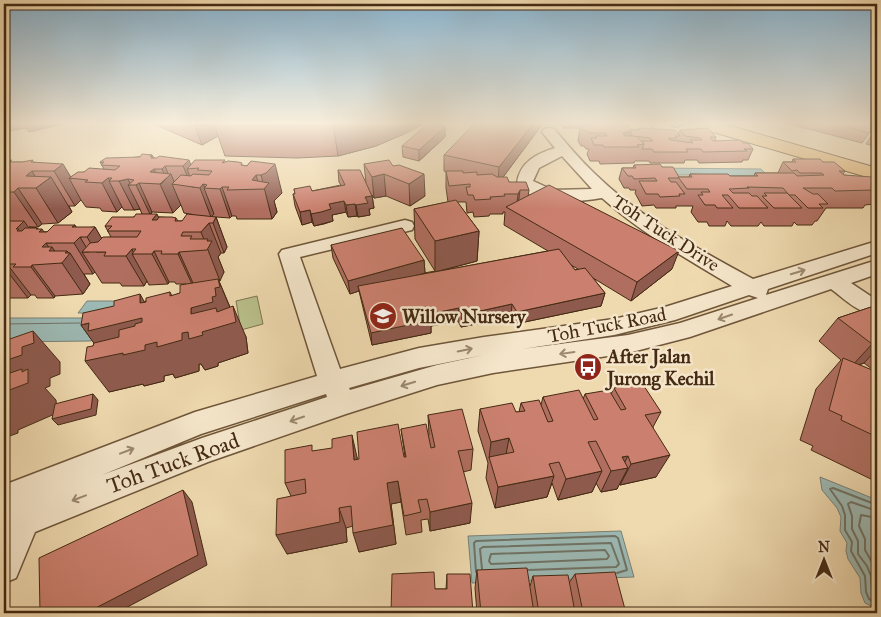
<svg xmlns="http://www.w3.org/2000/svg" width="881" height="617" font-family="'IM FELL Great Primer',serif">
  <rect width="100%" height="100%" fill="#efd9af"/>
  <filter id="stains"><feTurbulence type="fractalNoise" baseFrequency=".004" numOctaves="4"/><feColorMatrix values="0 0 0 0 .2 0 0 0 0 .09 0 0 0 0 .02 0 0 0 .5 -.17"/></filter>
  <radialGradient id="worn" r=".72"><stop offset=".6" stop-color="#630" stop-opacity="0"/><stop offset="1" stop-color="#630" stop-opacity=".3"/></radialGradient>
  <path fill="#b9bf8b" stroke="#7e744f" d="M 257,296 L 263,324 L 241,330 L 236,301 Z"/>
  <g fill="#9cb9b4" stroke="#798074">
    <path d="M 650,168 L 761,169 L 777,186 L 720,175 L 654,175 Z"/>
    <path d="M 87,301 L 144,301 L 118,313 L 78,313 Z"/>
    <path d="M 7,318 L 106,318 L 91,341 L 4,342 L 4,322 Z"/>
    <path d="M 820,477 L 877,500 L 877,609 L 865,603 L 861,593 L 860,578 L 848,559 L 846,551 L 847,543 L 840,531 L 841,517 L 837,508 L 822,490 Z"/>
    <path d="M 621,531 L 634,577 L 472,583 L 468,536 Z"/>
  </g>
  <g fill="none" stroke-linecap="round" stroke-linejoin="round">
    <path stroke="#707264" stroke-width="1" d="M 4,324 L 80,323"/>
    <g stroke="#707264" stroke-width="2">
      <path d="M 877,505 L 833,488 L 830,489 L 842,506 L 845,515 L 845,530 L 852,542 L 851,551 L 865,576 L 866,592 L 869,599 L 877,603"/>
      <path d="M 877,511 L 851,502 L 848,504 L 852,516 L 852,529 L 858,541 L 858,554 L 867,566 L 871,576 L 872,590 L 877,596"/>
      <path d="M 877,518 L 861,515 L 859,526 L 865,539 L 865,550 L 877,571"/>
      <path d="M 605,550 L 609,556 L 607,559 L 491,564 L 489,561 L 491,554 Z"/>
      <path d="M 482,569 L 480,549 L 483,547 L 611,543 L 619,564 L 616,567 L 528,570"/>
      <path d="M 476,572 L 474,543 L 476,541 L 615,536 L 618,538 L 627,570 L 617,573"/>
    </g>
    <g stroke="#6f563a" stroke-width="3">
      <g id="minor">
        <path d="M 657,123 L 673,123 L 670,127 L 676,128 L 690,123 L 707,123 C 695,139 671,139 655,130 L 653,127 Z"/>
        <path d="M 549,128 L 554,129 C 567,144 580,160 595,174 C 640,218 698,249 753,279 L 877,241 L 877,253 L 768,289 L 766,295 L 877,260 L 877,274 L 851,283 L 872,297 L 877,295 L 877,312 C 860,316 845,299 831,289 L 690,337 L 628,353 L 493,373 L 437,385 L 346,414 L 208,462 L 35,532 L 16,578 L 4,583 L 4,485 L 195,412 L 317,376 L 279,254 L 282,250 L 405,220 L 412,222 L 414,226 L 412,230 L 300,257 L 340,369 L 419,348 L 484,337 L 614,319 L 665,307 L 732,286 C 687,259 641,233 602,198 C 577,202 533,207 517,183 C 520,162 536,154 555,148 L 542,132 L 544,129 ZM 562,156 L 592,189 L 553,190 L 533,181 L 539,168 ZM 749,295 L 758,298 L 680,323 L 628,335 L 522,349 L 614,335 L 675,320 ZM 484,355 L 437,365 L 350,390 L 349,388 L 419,368 ZM 326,394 L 327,397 L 202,438 L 102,475 L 201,434 Z"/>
      </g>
    </g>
    <g stroke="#442a13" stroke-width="2">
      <path id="major" d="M 694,123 L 720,123 L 877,168 L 877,180 L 696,127 Z"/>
    </g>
    <use href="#minor" fill="#f5e6cb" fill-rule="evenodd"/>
    <use href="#major" fill="#e8bc78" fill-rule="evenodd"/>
  </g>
  <g fill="#af6e5f" stroke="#442a13" fill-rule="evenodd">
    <path d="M 151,123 L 425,123 L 404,134 L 376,146 L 338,156 L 297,158 L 225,156 L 218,136 L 202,145 Z"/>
    <path d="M 560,123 L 630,123 L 629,127 L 631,130 L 638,130 L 639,128 L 678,134 L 680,130 L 716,137 L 715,141 L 743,143 L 753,149 L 748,160 L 743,160 L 742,162 L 699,163 L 697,160 L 685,160 L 684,163 L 650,163 L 649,161 L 635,161 L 634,163 L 600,164 L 599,161 L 590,161 L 587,154 L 589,149 L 586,149 L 584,146 L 581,146 L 578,141 L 580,128 L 563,128 Z"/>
    <path d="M 786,123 L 877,123 L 862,143 Z"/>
    <path d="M 541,126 L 503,177 L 509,182 L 529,190 L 528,196 L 672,269 L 631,301 L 593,278 L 605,293 L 601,306 L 515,324 L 511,317 L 461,327 L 458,321 L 431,326 L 431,333 L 372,345 L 359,291 L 350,294 L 333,258 L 331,245 L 424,260 L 425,273 L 419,274 L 435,271 L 415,239 L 414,209 L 448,202 L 446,188 L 446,172 L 444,171 L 444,155 ZM 457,202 L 466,202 L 467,213 L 473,212 L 474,217 L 489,216 L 490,214 L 503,214 L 503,212 L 505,212 L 504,225 L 548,251 L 440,271 L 477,261 L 479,231 ZM 571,265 L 578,269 L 575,270 Z"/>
    <path d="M 445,127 L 445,137 L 419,161 L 403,157 L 402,146 Z"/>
    <path d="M 877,127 L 877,147 L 866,144 Z"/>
    <path d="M 152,155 L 154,158 L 191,165 L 226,162 L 247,166 L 251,161 L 282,193 L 274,201 L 277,212 L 272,219 L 237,219 L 236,216 L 232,216 L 230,218 L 216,217 L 227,247 L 224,253 L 221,253 L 218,257 L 224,272 L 219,281 L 230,307 L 246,337 L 248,353 L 218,363 L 218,366 L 205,370 L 201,364 L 199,364 L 199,371 L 175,378 L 173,374 L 164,376 L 164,381 L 144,386 L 143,384 L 109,392 L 93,346 L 94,343 L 81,325 L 170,292 L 172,296 L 180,293 L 186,284 L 176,284 L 175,282 L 169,282 L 168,284 L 149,285 L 147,281 L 144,286 L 122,286 L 120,283 L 102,283 L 95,272 L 93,274 L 84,274 L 90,284 L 83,294 L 55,296 L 54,298 L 37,298 L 35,295 L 31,295 L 28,298 L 9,298 L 7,295 L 4,299 L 4,162 L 34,162 L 71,177 L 84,172 L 104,169 L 100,162 ZM 81,200 L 86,207 L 100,208 L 102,211 L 117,212 L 122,207 L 124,210 L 134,210 L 140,209 L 142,214 L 134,217 L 105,226 L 111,237 L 101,238 L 95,227 L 44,232 L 38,229 L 37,228 L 29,227 L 38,227 L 42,224 L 58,223 L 72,212 L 69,206 L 75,206 ZM 181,205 L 184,213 L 195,215 L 182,221 L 178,221 L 176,218 L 159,217 L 151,214 L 152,212 L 173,213 Z"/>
    <path d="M 793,159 L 823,162 L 845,171 L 843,174 L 844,175 L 877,180 L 877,200 L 874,204 L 865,205 L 863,208 L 826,208 L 817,221 L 815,221 L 812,225 L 797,225 L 794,222 L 792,226 L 764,226 L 761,222 L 758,226 L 731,226 L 727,221 L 725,226 L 709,226 L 707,222 L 698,222 L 691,212 L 693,206 L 676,206 L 676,208 L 656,208 L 654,205 L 642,206 L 635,193 L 636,190 L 630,190 L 629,188 L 624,188 L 619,179 L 622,168 L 633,168 L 634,165 L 662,167 L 679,177 L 689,177 L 690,174 L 730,176 L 754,176 L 755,173 L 778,173 L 783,162 L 792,162 Z"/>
    <path d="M 364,164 L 393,166 L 425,196 L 410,206 L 386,196 L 374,198 L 372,195 L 374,208 L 369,209 L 370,215 L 358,217 L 357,216 L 348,217 L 346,212 L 332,215 L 333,221 L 324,224 L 314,226 L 312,222 L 302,225 L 295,206 L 293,194 L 295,194 L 294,189 L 312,191 L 341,185 L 339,182 L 338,170 L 366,183 Z"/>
    <path d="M 877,305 L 877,482 L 811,450 L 813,446 L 800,440 L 816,389 L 841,360 L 819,341 L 838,318 ZM 864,363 L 876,372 L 859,365 Z"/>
    <path d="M 614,388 L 661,412 L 653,427 L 656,477 L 620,485 L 619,484 L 617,489 L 601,492 L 596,483 L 592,492 L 558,500 L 552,483 L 547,497 L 495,508 L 486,478 L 488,463 L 478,431 L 480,409 L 516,412 L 519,412 L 521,403 L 541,405 L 543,397 L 583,399 L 585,394 L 611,394 Z"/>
    <path d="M 428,415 L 473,449 L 471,470 L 463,472 L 470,523 L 430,531 L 428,519 L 421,520 L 422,532 L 406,535 L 401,502 L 391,504 L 396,544 L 359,552 L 353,526 L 346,528 L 347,542 L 287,554 L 291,496 L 285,483 L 314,451 L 357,457 L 357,460 L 405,457 L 401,429 L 429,435 Z"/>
    <path d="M 477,570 L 530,586 L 533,576 L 569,583 L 575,574 L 626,613 L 391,613 L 435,589 L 446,589 L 447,574 L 473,613 L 477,613 L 475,588 Z"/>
  </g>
  <g fill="#8e5a4e" stroke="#442a13">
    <path d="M 4,123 L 68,123 L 29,132 L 26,128 L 9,131 Z"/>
    <path d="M 194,123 L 241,123 L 214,124 L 218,136 L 202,145 Z"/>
    <path d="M 338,123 L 425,123 L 404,134 L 376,146 L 338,156 L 333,124 Z"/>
    <path d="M 534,123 L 542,123 L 541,126 L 498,184 L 499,167 Z"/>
    <path d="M 445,127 L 445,137 L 419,161 L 419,150 Z"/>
    <path d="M 632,131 L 627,147 L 623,133 Z"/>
    <path d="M 189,160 L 192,168 L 187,169 L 194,187 L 192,187 L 183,166 Z"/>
    <path d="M 63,164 L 72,179 L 69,178 L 81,200 L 75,206 L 54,171 Z"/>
    <path d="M 275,164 L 282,193 L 274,201 L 277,212 L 272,219 L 261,175 Z"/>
    <path d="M 165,166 L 169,176 L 171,174 L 175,184 L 172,184 L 181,205 L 173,213 L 160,184 L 150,172 L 154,169 L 161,184 L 166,179 L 162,169 Z"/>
    <path d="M 32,171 L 40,185 L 51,177 L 72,212 L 58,223 L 36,188 L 26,176 Z"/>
    <path d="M 384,174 L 386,196 L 374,198 L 372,177 Z"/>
    <path d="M 424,174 L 425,196 L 410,206 L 409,184 Z"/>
    <path d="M 256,175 L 260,189 L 252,180 Z"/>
    <path d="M 108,178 L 110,181 L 109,181 L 122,207 L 117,212 L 102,183 Z"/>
    <path d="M 128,179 L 131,185 L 128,185 L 140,209 L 134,210 L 119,181 Z"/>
    <path d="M 139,183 L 152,212 L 150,214 L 136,185 Z"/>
    <path d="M 203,184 L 205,188 L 204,188 L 214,214 L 211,217 L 200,188 Z"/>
    <path d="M 222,187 L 232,216 L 230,218 L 220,189 Z"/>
    <path d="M 18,188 L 42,224 L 38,227 L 14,192 Z"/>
    <path d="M 520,190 L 518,207 L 516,212 L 518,194 Z"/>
    <path d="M 372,196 L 374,208 L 369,209 L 370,215 L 358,217 L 356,205 L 365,197 Z"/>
    <path d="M 344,201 L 346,212 L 332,215 L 333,221 L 314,226 L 311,214 L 329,204 Z"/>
    <path d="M 355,204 L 357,216 L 348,217 L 346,205 Z"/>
    <path d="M 310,210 L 312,222 L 302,225 L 300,212 Z"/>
    <path d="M 157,214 L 171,244 L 152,220 Z"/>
    <path d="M 216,217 L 227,247 L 224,253 L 213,223 Z"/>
    <path d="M 24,221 L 42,247 L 36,229 L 37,228 L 40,231 L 42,229 L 52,243 L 46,243 L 50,249 L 52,247 L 62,262 L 65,253 L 67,251 L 70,254 L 70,253 L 90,284 L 83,294 L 62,263 L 39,258 L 16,229 Z"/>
    <path d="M 209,223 L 221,253 L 218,257 L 224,272 L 220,281 L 201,232 Z"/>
    <path d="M 75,225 L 82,237 L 80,237 L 89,252 L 82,252 L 95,272 L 93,274 L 74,243 L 72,227 Z"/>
    <path d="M 95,227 L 112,256 L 106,252 L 96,252 L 87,237 Z"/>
    <path d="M 479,231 L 477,261 L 435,272 L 435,241 Z"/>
    <path d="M 132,249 L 134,254 L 132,254 L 147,281 L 144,286 L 126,256 Z"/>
    <path d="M 154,251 L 169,282 L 168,284 L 152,254 Z"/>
    <path d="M 679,251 L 672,269 L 631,301 L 637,282 Z"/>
    <path d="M 179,252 L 193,283 L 192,284 L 178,254 Z"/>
    <path d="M 424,260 L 425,273 L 360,291 L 358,286 L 359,291 L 350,294 L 348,281 Z"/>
    <path d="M 7,264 L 31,295 L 28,298 L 4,267 Z"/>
    <path d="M 32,265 L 55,296 L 54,298 L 31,267 Z"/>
    <path d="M 218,279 L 231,310 L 233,306 L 246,337 L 248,353 L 218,363 L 218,366 L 205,370 L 201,364 L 199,364 L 199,371 L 175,378 L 173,374 L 164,376 L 164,381 L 144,386 L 143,384 L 109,392 L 85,361 L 103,356 L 81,325 L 89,323 L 142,318 L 182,333 L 191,314 L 191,308 L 212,297 Z"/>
    <path d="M 4,291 L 7,295 L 4,299 Z"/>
    <path d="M 605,293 L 601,306 L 515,324 L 517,312 Z"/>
    <path d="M 140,294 L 158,326 L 140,303 Z"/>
    <path d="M 512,304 L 511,317 L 461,327 L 462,315 Z"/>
    <path d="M 459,308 L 458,321 L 431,326 L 431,333 L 372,345 L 371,333 L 429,314 Z"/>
    <path d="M 33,331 L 60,362 L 60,374 L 50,378 L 50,386 L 45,388 L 56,400 L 57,413 L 18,430 L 18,433 L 4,438 L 4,361 L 22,347 Z"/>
    <path d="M 877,342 L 877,349 L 864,363 L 851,367 L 872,344 Z"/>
    <path d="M 93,394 L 98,400 L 96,415 L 58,425 L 52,419 Z"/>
    <path d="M 352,435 L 357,457 L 359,482 L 354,460 Z"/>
    <path d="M 509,438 L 505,460 L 489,458 L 491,442 Z"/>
    <path d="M 670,455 L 656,477 L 620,485 L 631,464 Z"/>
    <path d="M 628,456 L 621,469 L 628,468 L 617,489 L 601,492 L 611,471 L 622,457 Z"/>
    <path d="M 602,471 L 592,492 L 558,500 L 566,479 Z"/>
    <path d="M 554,476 L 547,497 L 495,508 L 498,487 Z"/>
    <path d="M 398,481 L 401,502 L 391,504 L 396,544 L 359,552 L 353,533 L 387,483 Z"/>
    <path d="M 183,490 L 192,502 L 207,565 L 116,613 L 86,613 Z"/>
    <path d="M 472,503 L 470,523 L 430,531 L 430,512 Z"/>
    <path d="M 339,508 L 346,528 L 347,542 L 287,554 L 276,535 Z"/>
  </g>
  <g fill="#cb806f" stroke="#442a13">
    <path d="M 215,123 L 338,123 L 333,124 L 290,126 L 214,124 Z"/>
    <path d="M 429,123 L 445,127 L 419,150 L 402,146 Z"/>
    <path d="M 475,123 L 534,123 L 499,167 L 444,155 Z"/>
    <path d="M 593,123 L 628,125 L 632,131 L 623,133 L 625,136 L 636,136 L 644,144 L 637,145 L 639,147 L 604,147 L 603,145 L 594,145 L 591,138 L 597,138 L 595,136 L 607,136 L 605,133 L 589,133 L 588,131 L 584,131 L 581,125 L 594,125 Z"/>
    <path d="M 854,123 L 876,123 L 869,133 L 850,128 Z"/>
    <path d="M 877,127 L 877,134 L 873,133 Z"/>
    <path d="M 639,128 L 675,130 L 680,136 L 675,136 L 677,138 L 668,138 L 670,140 L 693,143 L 690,140 L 702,140 L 700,138 L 685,136 L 680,130 L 707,128 L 716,137 L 710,137 L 713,141 L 740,140 L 743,143 L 748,143 L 753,149 L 744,149 L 747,151 L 703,152 L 701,149 L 686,149 L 688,152 L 654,152 L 652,149 L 642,149 L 644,144 L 642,141 L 653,141 L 650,138 L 633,136 L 631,134 L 631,130 L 640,130 Z"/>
    <path d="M 142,154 L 152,155 L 150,156 L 153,157 L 151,158 L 157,158 L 159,156 L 189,160 L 183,166 L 165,166 L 162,169 L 154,169 L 150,172 L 171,174 L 160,184 L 139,183 L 136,185 L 128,185 L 134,180 L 128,179 L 119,181 L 109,181 L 112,178 L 108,178 L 102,183 L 85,182 L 88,180 L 69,178 L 78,172 L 84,172 L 89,168 L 115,170 L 120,166 L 101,165 L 104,162 L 100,162 L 106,158 L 140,157 Z"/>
    <path d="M 793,159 L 820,159 L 823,162 L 834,162 L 845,171 L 839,171 L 844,175 L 872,177 L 877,180 L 877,187 L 872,187 L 875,190 L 835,191 L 832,188 L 803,188 L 813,194 L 818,194 L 828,204 L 819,204 L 823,208 L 808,208 L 795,195 L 789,195 L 783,188 L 747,187 L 749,188 L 729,189 L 733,193 L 749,193 L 752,196 L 757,196 L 768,208 L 739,208 L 728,195 L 722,195 L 733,208 L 717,208 L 715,205 L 705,205 L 698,195 L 703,195 L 701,192 L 710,192 L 708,189 L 687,189 L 678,177 L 692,177 L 690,174 L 728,174 L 730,176 L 758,176 L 755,173 L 794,173 L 797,176 L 824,175 L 821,173 L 800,173 L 797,170 L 792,171 L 783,162 L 796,162 Z"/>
    <path d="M 12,160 L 9,162 L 22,162 L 33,160 L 31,162 L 63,164 L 54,171 L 32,171 L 26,176 L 51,177 L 36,188 L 18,188 L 14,192 L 4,192 L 4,162 Z"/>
    <path d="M 195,160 L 225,160 L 222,163 L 228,161 L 238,162 L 242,163 L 241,165 L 247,166 L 251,161 L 275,164 L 266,173 L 261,175 L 256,175 L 252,180 L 269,183 L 264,189 L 227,190 L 229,187 L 222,187 L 220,189 L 204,188 L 207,185 L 203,184 L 200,188 L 172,184 L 181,175 L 191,176 L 193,174 L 209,175 L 212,171 L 197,170 L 199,168 L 187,169 Z"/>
    <path d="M 389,160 L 393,166 L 399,165 L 424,174 L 409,184 L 384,174 L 372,177 L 364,164 Z"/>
    <path d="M 660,164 L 662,167 L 673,167 L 679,177 L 678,178 L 668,178 L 671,182 L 676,182 L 685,194 L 679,194 L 680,196 L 660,197 L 658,194 L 646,194 L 639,181 L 657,181 L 655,178 L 634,179 L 632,176 L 628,176 L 622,168 L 636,168 L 634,165 Z"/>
    <path d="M 338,170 L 360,170 L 372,196 L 365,197 L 368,203 L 356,205 L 355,204 L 346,205 L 344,201 L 329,204 L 331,209 L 321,212 L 311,214 L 310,210 L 300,212 L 293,194 L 295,194 L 294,189 L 310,186 L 312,191 L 345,185 Z"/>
    <path d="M 446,171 L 463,171 L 463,173 L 477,172 L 477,175 L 492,174 L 497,177 L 507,177 L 509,182 L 526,182 L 529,190 L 520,190 L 518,194 L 504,194 L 505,196 L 490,197 L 491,199 L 475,200 L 473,195 L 468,195 L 466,187 L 470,187 L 470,184 L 449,186 Z"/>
    <path d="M 549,185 L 679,251 L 637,282 L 506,207 Z"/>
    <path d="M 764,193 L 787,193 L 802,208 L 774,208 L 762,196 L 767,196 Z"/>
    <path d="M 456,200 L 479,231 L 435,241 L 414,209 Z"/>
    <path d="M 136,214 L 157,214 L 152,220 L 157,220 L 159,217 L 172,217 L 176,218 L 175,221 L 182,221 L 187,214 L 216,217 L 213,223 L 209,223 L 201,232 L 183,232 L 181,236 L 192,236 L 190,239 L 208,239 L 207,241 L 212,241 L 207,250 L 179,252 L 178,254 L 161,254 L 162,251 L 154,251 L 152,254 L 132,254 L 136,249 L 132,249 L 126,256 L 104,256 L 106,252 L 82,252 L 90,243 L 98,242 L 103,237 L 137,237 L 141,231 L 107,231 L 112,226 L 105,226 L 112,217 L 134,217 Z"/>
    <path d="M 4,221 L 24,221 L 16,229 L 19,229 L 17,231 L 22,231 L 25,228 L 37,228 L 36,229 L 42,229 L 39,232 L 47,232 L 54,225 L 75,225 L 72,227 L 95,227 L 87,237 L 80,237 L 74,243 L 46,243 L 42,247 L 52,247 L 49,251 L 67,251 L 65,253 L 70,253 L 62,263 L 32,265 L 31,267 L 13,267 L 16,264 L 7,264 L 4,267 L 4,246 L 6,243 L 4,243 Z"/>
    <path d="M 402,228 L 424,260 L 348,281 L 331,245 Z"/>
    <path d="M 559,249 L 575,270 L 585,268 L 605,293 L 517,312 L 512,304 L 462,315 L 459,308 L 429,314 L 431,320 L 371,333 L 358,286 Z"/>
    <path d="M 218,279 L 220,287 L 215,288 L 216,296 L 212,297 L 213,302 L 191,308 L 191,314 L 216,308 L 217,312 L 233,306 L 236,322 L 202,332 L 203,335 L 189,339 L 188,332 L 182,333 L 182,340 L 157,347 L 157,342 L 145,345 L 145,350 L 123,355 L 123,353 L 85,361 L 87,347 L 93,346 L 94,343 L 119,337 L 119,330 L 135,326 L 135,324 L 142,322 L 142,318 L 88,331 L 89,323 L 81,325 L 83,313 L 114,306 L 114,301 L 140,294 L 140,303 L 146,302 L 146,298 L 170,292 L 170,296 L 180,293 L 180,285 Z"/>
    <path d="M 877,305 L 877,342 L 872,344 L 838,318 Z"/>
    <path d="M 33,331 L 34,343 L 22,347 L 22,355 L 4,361 L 4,341 Z"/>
    <path d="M 843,358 L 877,372 L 877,437 L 841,420 L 842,416 L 829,410 Z"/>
    <path d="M 22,369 L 22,372 L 28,369 L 28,383 L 4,392 L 4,375 Z"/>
    <path d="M 642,383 L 661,412 L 645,415 L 670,455 L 631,464 L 628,456 L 622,457 L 628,468 L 611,471 L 596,441 L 588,442 L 602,471 L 566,479 L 559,462 L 549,464 L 554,476 L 498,487 L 489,457 L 514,452 L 509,438 L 491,442 L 480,409 L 512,403 L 516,412 L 525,411 L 521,403 L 539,400 L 548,422 L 553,421 L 543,397 L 579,390 L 594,420 L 598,419 L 585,394 L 609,390 L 621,410 L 626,409 L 614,388 Z"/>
    <path d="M 93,394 L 91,409 L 52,419 L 55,404 Z"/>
    <path d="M 462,409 L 473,449 L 458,451 L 472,503 L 430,512 L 427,499 L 418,500 L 421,512 L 404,516 L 398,481 L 387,483 L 393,525 L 353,533 L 351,506 L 339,508 L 340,522 L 276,535 L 277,499 L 306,493 L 305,479 L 285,483 L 285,450 L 312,445 L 312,451 L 332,448 L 332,439 L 352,435 L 354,460 L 359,459 L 357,432 L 398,424 L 404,457 L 406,457 L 401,429 L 426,424 L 431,448 L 435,447 L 428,415 Z"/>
    <path d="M 183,490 L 198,555 L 86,613 L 40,613 L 39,558 Z"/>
    <path d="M 527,568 L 534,613 L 391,613 L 392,574 L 434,572 L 435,589 L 447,589 L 447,574 L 470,574 L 473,613 L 481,613 L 477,570 Z"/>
    <path d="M 615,572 L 626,613 L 539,613 L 533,576 L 568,575 L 575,612 L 583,612 L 575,574 Z"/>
  </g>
  <defs><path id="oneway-shaft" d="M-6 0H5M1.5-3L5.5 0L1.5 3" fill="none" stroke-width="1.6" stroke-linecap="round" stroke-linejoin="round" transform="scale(1.25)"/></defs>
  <g stroke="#9c886f">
    <use href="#oneway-shaft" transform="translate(798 272) rotate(-17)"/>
    <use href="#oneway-shaft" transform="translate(725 317) rotate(161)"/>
    <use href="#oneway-shaft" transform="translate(465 350) rotate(-11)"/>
    <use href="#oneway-shaft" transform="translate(567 353) rotate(172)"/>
    <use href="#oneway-shaft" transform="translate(408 384) rotate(163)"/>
    <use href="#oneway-shaft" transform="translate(297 419) rotate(161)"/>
    <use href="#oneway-shaft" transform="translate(127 451) rotate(-21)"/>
    <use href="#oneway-shaft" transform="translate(79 498) rotate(159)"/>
  </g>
  <linearGradient id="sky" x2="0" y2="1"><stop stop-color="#89b6d3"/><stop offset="0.59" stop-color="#f8eedb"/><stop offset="1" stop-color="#f8eedb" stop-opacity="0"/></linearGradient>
  <rect width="881" height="209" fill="url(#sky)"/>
  <defs>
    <g id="school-disc" transform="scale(1.4375)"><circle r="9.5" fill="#8f2418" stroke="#f5e6cb"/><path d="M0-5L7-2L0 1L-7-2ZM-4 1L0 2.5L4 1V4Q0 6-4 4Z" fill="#fff"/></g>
    <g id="bus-disc" transform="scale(1.4375)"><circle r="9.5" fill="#8f2418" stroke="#f5e6cb"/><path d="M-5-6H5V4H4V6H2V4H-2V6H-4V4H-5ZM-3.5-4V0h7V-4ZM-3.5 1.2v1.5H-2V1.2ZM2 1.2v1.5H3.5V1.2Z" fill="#fff"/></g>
  </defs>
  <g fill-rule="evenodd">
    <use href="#school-disc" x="383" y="316"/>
    <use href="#bus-disc" x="588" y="367"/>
  </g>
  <g text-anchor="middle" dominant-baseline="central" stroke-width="5" stroke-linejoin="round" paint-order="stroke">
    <g font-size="19" fill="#442a13" stroke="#f5e6cb">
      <text transform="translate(666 233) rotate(33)">Toh Tuck Drive</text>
      <text transform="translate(607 325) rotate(-11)">Toh Tuck Road</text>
    </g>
    <g font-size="19" font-weight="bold" fill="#442a13" stroke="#f5e6cb" text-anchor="start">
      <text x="402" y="316">Willow Nursery</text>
      <text x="607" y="356">After Jalan<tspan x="607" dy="22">Jurong Kechil</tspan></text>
    </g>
    <g font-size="22" fill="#442a13" stroke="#f5e6cb">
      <text transform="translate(173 463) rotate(-20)">Toh Tuck Road</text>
    </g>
  </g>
  <rect width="881" height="617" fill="none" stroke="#efd9af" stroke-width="20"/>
  <rect x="5" y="5" width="871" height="607" fill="none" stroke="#442a13" stroke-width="2.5"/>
  <rect x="10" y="10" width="861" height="597" fill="none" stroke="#442a13"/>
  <g transform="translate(824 560)" stroke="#f5e6cb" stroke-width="4" paint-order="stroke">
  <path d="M0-4L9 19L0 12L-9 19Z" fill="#442a13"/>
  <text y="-8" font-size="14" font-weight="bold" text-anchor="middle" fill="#442a13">N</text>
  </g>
  <rect width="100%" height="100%" filter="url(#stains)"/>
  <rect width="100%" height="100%" fill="url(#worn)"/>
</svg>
